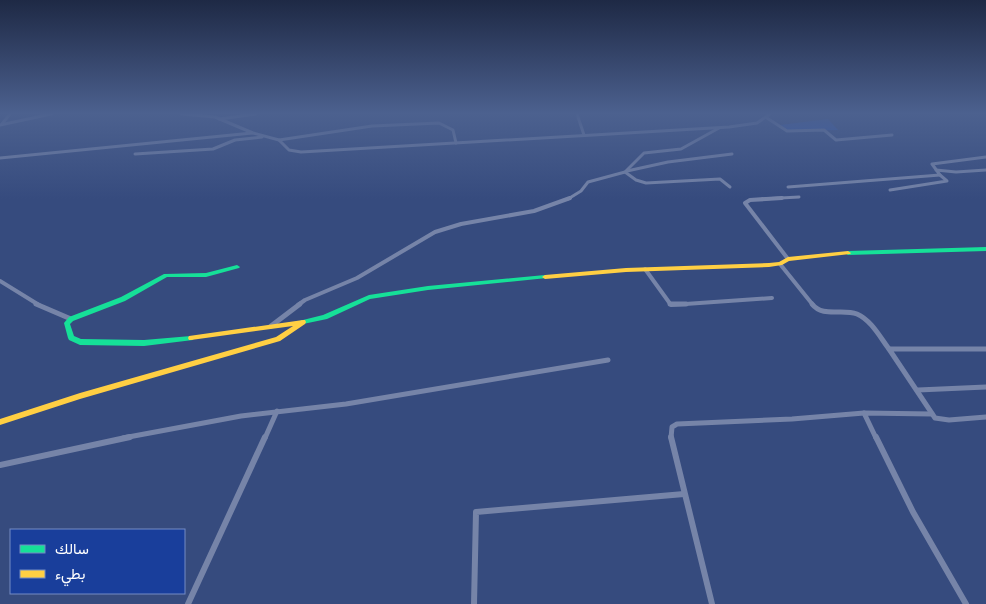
<svg xmlns="http://www.w3.org/2000/svg" width="986" height="604" font-family="Mulish,Vazirmatn,sans-serif">
  <rect width="100%" height="100%" fill="#364b7e"/>
  <path fill="#2d55b0" d="M 828,119 L 838,130 L 788,131 L 780,125 Z"/>
  <g fill="none" stroke-linecap="round" stroke-linejoin="round">
    <g stroke="#7684a8" stroke-width="3">
      <path d="M 182,114 L 215,117 L 253,133 L 279,140 L 289,150 L 301,152 L 729,127 L 757,123 L 770,114"/>
      <path d="M 577,114 L 584,135"/>
      <path d="M 767,118 L 787,131 L 824,130 L 836,140 L 892,135"/>
      <path d="M 219,119 L 256,114"/>
      <path d="M 2,124 L 10,114"/>
      <path d="M 0,125 L 51,114"/>
      <path d="M 279,140 L 372,126 L 439,123 L 453,130 L 456,143"/>
      <path d="M 135,154 L 213,149 L 235,140 L 262,137"/>
      <path d="M 0,158 L 252,133"/>
      <path d="M 936,170 L 956,172 L 986,170"/>
      <path d="M 627,171 L 668,162 L 732,154"/>
      <path d="M 625,172 L 636,180 L 646,183 L 720,179 L 730,187"/>
      <path d="M 788,187 L 940,175 L 932,164 L 986,157"/>
      <path d="M 890,190 L 947,181 L 940,175"/>
      <path d="M 568,199 L 581,191 L 588,182 L 625,172 L 644,153 L 681,149 L 719,128"/>
      <path d="M 762,199 L 799,197"/>
    </g>
    <g stroke="#7684a8" stroke-width="4">
      <path d="M 782,198 L 750,200 L 745,203 L 788,259"/>
      <path d="M 780,264 L 813,305"/>
      <path d="M 645,269 L 671,305 L 772,298"/>
      <path d="M 0,281 L 39,305"/>
      <path d="M 298,305 L 305,300 L 357,278 L 435,232 L 461,224 L 534,211 L 570,198"/>
    </g>
    <g stroke="#7684a8" stroke-width="5">
      <path d="M 36,304 L 71,319"/>
      <path d="M 670,304 L 686,304"/>
      <path d="M 812,304 C 823,318 842,308 857,314 C 871,320 880,337 889,349"/>
      <path d="M 271,326 L 300,304"/>
      <path d="M 986,349 L 889,349 L 935,418 L 949,420 L 986,417"/>
      <path d="M 918,390 L 986,387"/>
      <path d="M 123,438 L 241,416 L 346,404 L 608,360"/>
      <path d="M 265,438 L 277,411"/>
      <path d="M 671,438 L 672,427 L 677,424 L 792,419 L 864,413"/>
      <path d="M 876,438 L 864,413 L 932,414"/>
    </g>
    <g stroke="#7684a8" stroke-width="6">
      <path d="M 671,437 L 712,604"/>
      <path d="M 876,437 L 913,512 L 966,604"/>
      <path d="M 0,465 L 130,437"/>
      <path d="M 188,604 L 265,437"/>
      <path d="M 474,604 L 476,512 L 684,494"/>
    </g>
    <g fill="#16e098" fill-rule="evenodd">
      <path d="M 986,247 L 986,251 L 848,255 L 845,253 L 848,251 Z"/>
      <path d="M 237,265 L 240,267 L 239,268 L 206,277 L 167,277 L 125,301 L 73,321 L 70,324 L 74,336 L 81,339 L 144,340 L 191,336 L 193,336 L 194,338 L 193,340 L 144,346 L 80,345 L 69,340 L 68,338 L 64,323 L 69,317 L 121,297 L 164,274 L 206,273 Z"/>
      <path d="M 545,275 L 548,277 L 547,278 L 428,290 L 370,299 L 327,319 L 303,324 L 301,324 L 300,322 L 301,320 L 303,320 L 323,315 L 369,295 L 428,286 Z"/>
    </g>
    <g fill="#ffcf43" fill-rule="evenodd">
      <path d="M 848,251 L 851,253 L 850,254 L 789,261 L 782,265 L 769,267 L 626,272 L 545,279 L 542,277 L 545,275 L 626,268 L 769,263 L 779,262 L 788,257 Z"/>
      <path d="M 303,320 L 305,320 L 306,322 L 305,324 L 280,341 L 80,399 L 0,425 L 0,419 L 80,393 L 276,337 L 293,326 L 191,340 L 189,340 L 188,338 L 189,336 Z"/>
    </g>
  </g>
  <linearGradient id="sky" x2="0" y2="1"><stop stop-color="#1e2945"/><stop offset="0.57" stop-color="#4c618f"/><stop offset="1" stop-color="#4c618f" stop-opacity="0"/></linearGradient>
  <rect width="986" height="199" fill="url(#sky)"/>
  <rect x="10" y="529" width="175" height="65" fill="#193e9b" stroke="#758bc3"/>
  <rect x="20" y="545" width="25" height="8" fill="#16e098" stroke="#758bc3"/>
  <text x="55" y="554" font-size="15" fill="#ffffff">سالك</text>
  <rect x="20" y="570" width="25" height="8" fill="#ffcf43" stroke="#758bc3"/>
  <text x="55" y="579" font-size="15" fill="#ffffff">بطيء</text>
</svg>
